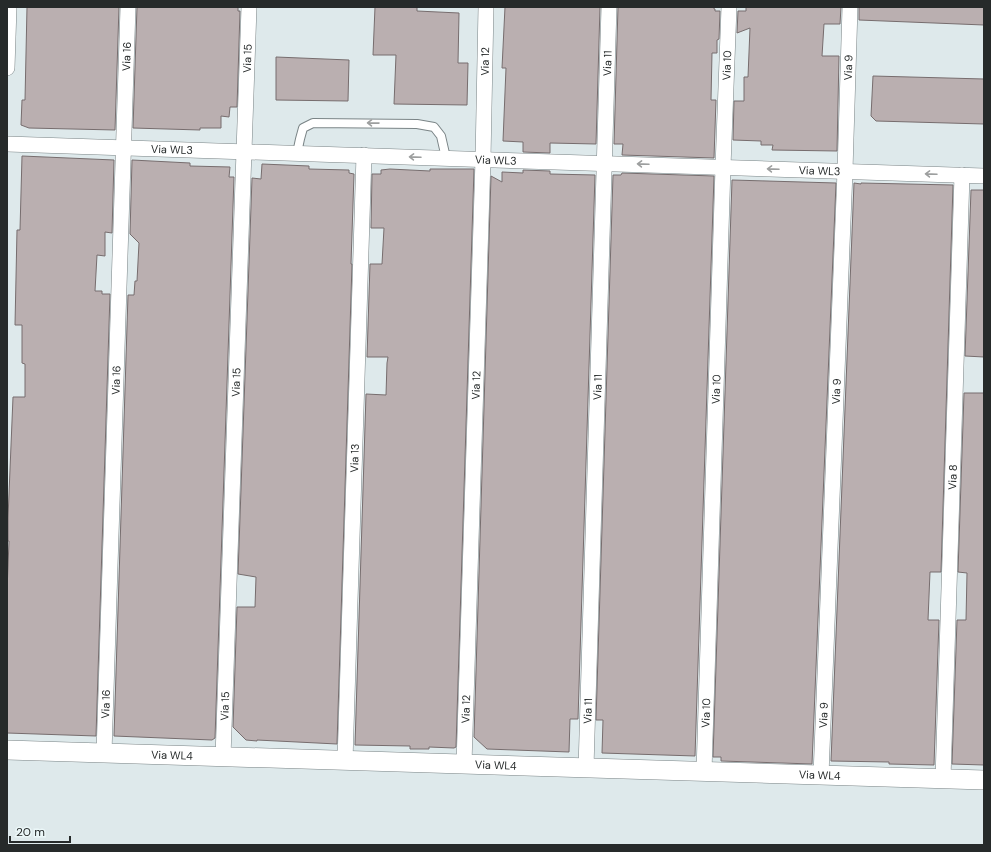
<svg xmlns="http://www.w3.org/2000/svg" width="991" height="852" font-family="'DM Sans',sans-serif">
  <rect width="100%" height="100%" fill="#dee9eb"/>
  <g fill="#baafb0" stroke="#776d6e">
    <path d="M 27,7 L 119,7 L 115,130 L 29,128 L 21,125 L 22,100 L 25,100 Z"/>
    <path d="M 137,7 L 238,7 L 238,11 L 240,11 L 237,107 L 230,107 L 229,117 L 221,116 L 221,128 L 200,128 L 200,130 L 133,128 Z"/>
    <path d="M 375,7 L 417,7 L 417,11 L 459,13 L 458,63 L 468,63 L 467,105 L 394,104 L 396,55 L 373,55 Z"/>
    <path d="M 505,7 L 600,7 L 596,144 L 550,143 L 550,153 L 523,152 L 523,142 L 503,141 L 506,68 L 502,68 Z"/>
    <path d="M 618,7 L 714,7 L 714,9 L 715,9 L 715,11 L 720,11 L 719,39 L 717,40 L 717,53 L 712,53 L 711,100 L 716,100 L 714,158 L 622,155 L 623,144 L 614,144 Z"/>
    <path d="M 746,7 L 841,7 L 840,24 L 824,24 L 822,56 L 839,56 L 837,151 L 772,150 L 773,145 L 761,145 L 761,141 L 733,140 L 734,101 L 744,101 L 744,77 L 748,77 L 750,28 L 737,33 L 738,11 L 746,11 Z"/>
    <path d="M 859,7 L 984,7 L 984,25 L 859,20 Z"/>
    <path d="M 276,57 L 349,60 L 348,101 L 276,100 Z"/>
    <path d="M 873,76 L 984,79 L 984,124 L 876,121 L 871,116 Z"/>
    <path d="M 22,156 L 114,160 L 112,233 L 105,232 L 105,256 L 97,255 L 95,291 L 102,291 L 102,294 L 110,294 L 96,736 L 7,733 L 7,591 L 9,541 L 8,541 L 8,518 L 13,397 L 25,397 L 25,364 L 22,363 L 22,325 L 15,325 L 17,230 L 20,230 Z"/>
    <path d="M 132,160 L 190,163 L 190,166 L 230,167 L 229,177 L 234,177 L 215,738 L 212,740 L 114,736 L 128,295 L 134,295 L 135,281 L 137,281 L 139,243 L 130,234 Z"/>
    <path d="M 262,164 L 309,166 L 309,169 L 349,170 L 349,173 L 354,174 L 351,264 L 352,264 L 337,744 L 257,740 L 257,741 L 246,740 L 233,727 L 237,607 L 255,607 L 256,577 L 238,574 L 252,178 L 261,179 Z"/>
    <path d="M 390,169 L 430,171 L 430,169 L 474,169 L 456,747 L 454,748 L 429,747 L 429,749 L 410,749 L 410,746 L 355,745 L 366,394 L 386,395 L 387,363 L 388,357 L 367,357 L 370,264 L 382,264 L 384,228 L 371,228 L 372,174 L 381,174 L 381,170 Z"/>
    <path d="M 523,170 L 550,171 L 550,174 L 595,175 L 578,719 L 570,719 L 569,752 L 487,749 L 474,737 L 491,176 L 502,182 L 502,172 L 523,173 Z"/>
    <path d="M 622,173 L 714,176 L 695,756 L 602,753 L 603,720 L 596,720 L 613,175 L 621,175 Z"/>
    <path d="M 732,180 L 836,183 L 812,764 L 721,761 L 721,757 L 713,757 Z"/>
    <path d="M 854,183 L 861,184 L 861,183 L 953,185 L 941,572 L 930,572 L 928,620 L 939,620 L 934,765 L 889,764 L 889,762 L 831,761 Z"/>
    <path d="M 971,190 L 984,190 L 984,357 L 965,356 Z"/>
    <path d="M 964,393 L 984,393 L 984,765 L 952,764 L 957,620 L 966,620 L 967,573 L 958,572 Z"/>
  </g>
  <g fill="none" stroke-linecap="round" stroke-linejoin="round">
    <g stroke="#7a8486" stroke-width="10">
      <path id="service" d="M 297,153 L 300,139 L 303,128 L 313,123 L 417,124 L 434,127 L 441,136 L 446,158"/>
    </g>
    <g stroke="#7a8486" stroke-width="16">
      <g id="minor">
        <path d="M 7,68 L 9,7"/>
        <path id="s1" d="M 7,144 L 984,176"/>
        <path id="s2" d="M 104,753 L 128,7"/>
        <path id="s3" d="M 223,757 L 249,7"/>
        <path id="s4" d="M 345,761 L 364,155"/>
        <path id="s5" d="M 464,764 L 483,159 L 486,7"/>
        <path id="s6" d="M 586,768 L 609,7"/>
        <path id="s7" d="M 704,772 L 723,167 L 729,7"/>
        <path id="s8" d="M 821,775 L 845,171 L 850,7"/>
        <path id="s9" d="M 943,779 L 962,175"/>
      </g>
    </g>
    <g stroke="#7a8486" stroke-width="20">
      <g id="tertiary">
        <path id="s10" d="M 7,750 L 984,780"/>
      </g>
    </g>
    <use href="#service" stroke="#fff" stroke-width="8"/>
    <use href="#minor" stroke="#fff" stroke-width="15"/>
    <use href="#tertiary" stroke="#fff" stroke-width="19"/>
  </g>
  <defs><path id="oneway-shaft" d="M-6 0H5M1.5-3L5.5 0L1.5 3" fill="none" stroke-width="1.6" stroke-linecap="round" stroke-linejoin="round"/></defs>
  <g stroke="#9d9f9f">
    <use href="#oneway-shaft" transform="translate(373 123) rotate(-179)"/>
    <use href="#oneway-shaft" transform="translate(415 157) rotate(-178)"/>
    <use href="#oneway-shaft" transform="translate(643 164) rotate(-178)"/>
    <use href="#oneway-shaft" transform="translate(773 169) rotate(-178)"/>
    <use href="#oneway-shaft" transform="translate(931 174) rotate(-178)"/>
  </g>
  <g text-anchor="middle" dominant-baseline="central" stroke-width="3.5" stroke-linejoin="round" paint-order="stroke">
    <g font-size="11" fill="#262a2a" stroke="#ebf7f8">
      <text stroke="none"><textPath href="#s2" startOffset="697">Via 16</textPath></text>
      <text stroke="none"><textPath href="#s3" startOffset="699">Via 15</textPath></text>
      <text stroke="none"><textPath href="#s5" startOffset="703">Via 12</textPath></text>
      <text stroke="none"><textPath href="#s6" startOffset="705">Via 11</textPath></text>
      <text stroke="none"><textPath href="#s7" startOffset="707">Via 10</textPath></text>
      <text stroke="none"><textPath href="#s8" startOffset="708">Via 9</textPath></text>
      <text stroke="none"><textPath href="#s1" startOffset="165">Via WL3</textPath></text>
      <text stroke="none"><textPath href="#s1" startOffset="489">Via WL3</textPath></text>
      <text stroke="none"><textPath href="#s1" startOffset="813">Via WL3</textPath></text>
      <text stroke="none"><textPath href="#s2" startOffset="373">Via 16</textPath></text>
      <text stroke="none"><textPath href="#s3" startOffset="375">Via 15</textPath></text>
      <text stroke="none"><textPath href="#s5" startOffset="379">Via 12</textPath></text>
      <text stroke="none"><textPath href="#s6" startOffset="381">Via 11</textPath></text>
      <text stroke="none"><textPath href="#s7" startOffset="383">Via 10</textPath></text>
      <text stroke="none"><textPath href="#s8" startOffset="384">Via 9</textPath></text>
      <text stroke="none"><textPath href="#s4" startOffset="303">Via 13</textPath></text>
      <text stroke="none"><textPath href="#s9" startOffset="302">Via 8</textPath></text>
      <text stroke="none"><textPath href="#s2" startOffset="49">Via 16</textPath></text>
      <text stroke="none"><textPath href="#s3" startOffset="51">Via 15</textPath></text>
      <text stroke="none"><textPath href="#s5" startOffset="55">Via 12</textPath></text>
      <text stroke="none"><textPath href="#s6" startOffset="57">Via 11</textPath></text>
      <text stroke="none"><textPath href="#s7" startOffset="59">Via 10</textPath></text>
      <text stroke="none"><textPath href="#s8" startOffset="60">Via 9</textPath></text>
      <text stroke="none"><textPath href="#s10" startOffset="165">Via WL4</textPath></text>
      <text stroke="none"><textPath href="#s10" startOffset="489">Via WL4</textPath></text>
      <text stroke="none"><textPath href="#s10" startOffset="813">Via WL4</textPath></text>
    </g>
  </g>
  <rect width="991" height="852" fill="none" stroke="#262a2a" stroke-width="16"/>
  <path d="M10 836v6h60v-6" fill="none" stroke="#262a2a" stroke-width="2"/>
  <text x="16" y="836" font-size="12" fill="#262a2a" stroke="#ebf7f8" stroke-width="3" paint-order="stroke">20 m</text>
</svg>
